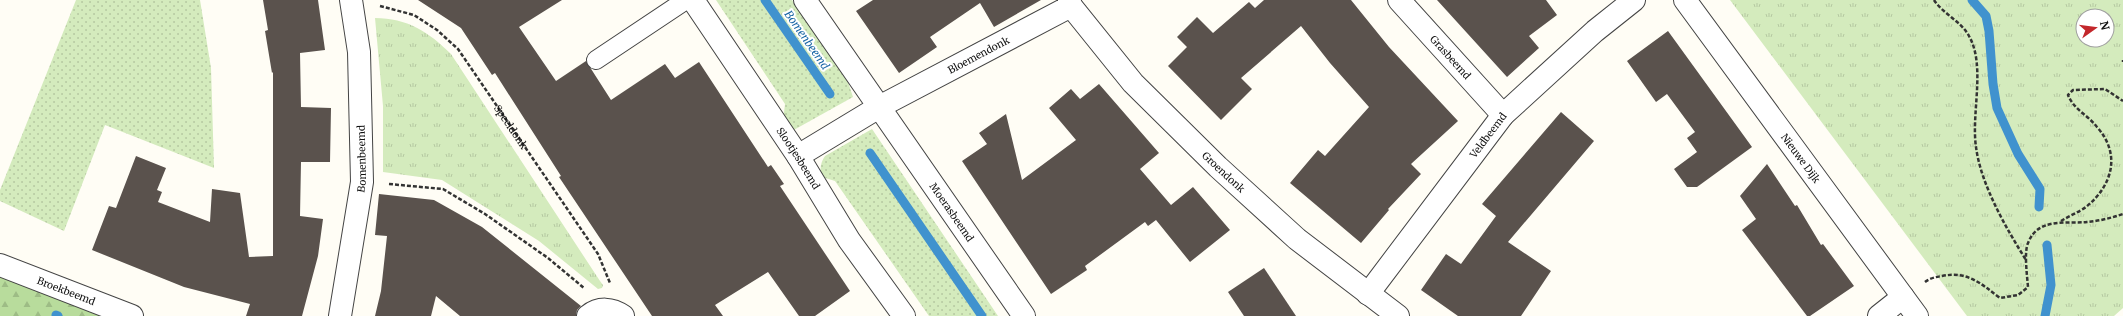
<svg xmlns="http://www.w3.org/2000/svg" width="2123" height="316" font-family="Merriweather,serif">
  <defs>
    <pattern id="grass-dots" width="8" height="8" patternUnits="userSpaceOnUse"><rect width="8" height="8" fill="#d4ebbd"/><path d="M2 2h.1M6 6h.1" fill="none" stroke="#b5c8a1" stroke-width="1.8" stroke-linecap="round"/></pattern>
    <pattern id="forest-firs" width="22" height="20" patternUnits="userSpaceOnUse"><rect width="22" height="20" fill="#b8dc9c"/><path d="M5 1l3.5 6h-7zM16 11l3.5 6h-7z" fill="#9dbc85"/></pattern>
    <pattern id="park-tufts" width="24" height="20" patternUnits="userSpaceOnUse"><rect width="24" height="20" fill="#d4ebbd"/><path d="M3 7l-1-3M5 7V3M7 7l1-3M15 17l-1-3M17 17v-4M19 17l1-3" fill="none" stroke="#b5c8a1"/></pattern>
  </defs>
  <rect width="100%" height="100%" fill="#fffdf5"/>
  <g fill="url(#grass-dots)">
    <path d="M 76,0 L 200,0 L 211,68 L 214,168 L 105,125 L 64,231 L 0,201 L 0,190 Z"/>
    <path d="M 716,0 L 792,0 L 848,82 L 853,97 L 792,131 L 783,121 L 785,104 Z"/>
    <path d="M 872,129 L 998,316 L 929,316 L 835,181 L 822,177 C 819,169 821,162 825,156 Z"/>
  </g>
  <path fill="url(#forest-firs)" d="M 0,272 L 112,316 L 0,316 Z"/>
  <g fill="url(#park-tufts)" fill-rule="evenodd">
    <path d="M 1730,0 L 2123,0 L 2123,308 L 2114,316 L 1967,316 ZM 2083,16 L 2107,16 L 2107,40 L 2083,40 Z"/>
    <path d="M 375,18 C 407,18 429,32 451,54 L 600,281 L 603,285 L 602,288 L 598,289 L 539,241 L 442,180 L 383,172 L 383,106 Z"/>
  </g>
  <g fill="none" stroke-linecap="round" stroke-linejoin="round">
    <g stroke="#4092ce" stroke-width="9">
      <path d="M 765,0 L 830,94"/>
      <path d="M 1972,0 L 1986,16 L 1989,31 L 1993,84 L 1997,108 L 2018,154 L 2040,189 L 2039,207"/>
      <path d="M 870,153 L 982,316"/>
      <path d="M 56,315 L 58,316"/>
      <path d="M 2045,316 L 2051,285 L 2047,245"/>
    </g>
  </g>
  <g fill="#5a524d">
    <path d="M 263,0 L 318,0 L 325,50 L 300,53 L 301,107 L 331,108 L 330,162 L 301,162 L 300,216 L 323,219 L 318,256 L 302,316 L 246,316 L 250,304 L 184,287 L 92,250 L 109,206 L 116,208 L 136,156 L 166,168 L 157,190 L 162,192 L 158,202 L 210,222 L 212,189 L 240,193 L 249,257 L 273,256 L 273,72 L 272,73 L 265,31 L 268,30 Z"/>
    <path d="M 418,0 L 562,0 L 519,27 L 556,81 L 586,61 L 611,100 L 665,64 L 675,78 L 699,62 L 768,167 L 771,165 L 784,184 L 780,186 L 850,291 L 815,316 L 799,316 L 768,272 L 715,305 L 723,316 L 652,316 L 559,177 L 561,176 L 495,73 L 492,75 L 461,28 Z"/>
    <path d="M 873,0 L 1041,0 L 994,27 L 980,3 L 930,37 L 937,47 L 899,73 L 856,11 Z"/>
    <path d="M 1264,0 L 1351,0 L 1389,47 L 1458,121 L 1411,164 L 1421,174 L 1388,209 L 1389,210 L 1361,243 L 1290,183 L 1318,150 L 1325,156 L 1369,107 L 1330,63 L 1301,26 L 1241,78 L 1252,89 L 1221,120 L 1168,66 L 1187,47 L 1177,37 L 1197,17 L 1213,33 L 1249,2 L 1255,8 Z"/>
    <path d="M 1437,0 L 1546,0 L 1557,15 L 1529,36 L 1539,48 L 1507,77 Z"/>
    <path d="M 1668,31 L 1752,147 L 1697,187 L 1687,187 L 1674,169 L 1697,152 L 1687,138 L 1695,132 L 1667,94 L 1656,102 L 1627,61 Z"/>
    <path d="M 1099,84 L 1159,153 L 1140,169 L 1171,205 L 1193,187 L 1230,230 L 1190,262 L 1156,220 L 1148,226 L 1145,222 L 1085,266 L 1087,270 L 1051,294 L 962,161 L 987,144 L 979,133 L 1006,114 L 1022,180 L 1076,140 L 1049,108 L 1071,89 L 1080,99 Z"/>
    <path d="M 1561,112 L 1594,141 L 1508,242 L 1551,271 L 1521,316 L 1458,316 L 1421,290 L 1446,254 L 1461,264 L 1496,216 L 1482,204 Z"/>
    <path d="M 1767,164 L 1795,206 L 1797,205 L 1821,245 L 1823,244 L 1854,286 L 1810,316 L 1807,316 L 1742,230 L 1756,219 L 1740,196 Z"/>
    <path d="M 379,194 L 434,200 L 482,227 L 581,306 L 577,310 L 576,316 L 460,316 L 436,296 L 431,316 L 375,316 L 381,291 L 387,236 L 375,235 Z"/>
    <path d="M 1264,268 L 1296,316 L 1244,316 L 1228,292 Z"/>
  </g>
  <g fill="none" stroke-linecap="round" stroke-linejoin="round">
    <g stroke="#444" stroke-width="20">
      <path id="lane" d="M 596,60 L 686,0"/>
    </g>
    <g stroke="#444" stroke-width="24">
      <g id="street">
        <path id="s2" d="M 693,0 L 798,156 L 849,240 L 904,316"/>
        <path id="s3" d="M 805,0 L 1024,316"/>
        <path id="s4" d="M 1399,0 L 1503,115"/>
        <path id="s5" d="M 1685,0 L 1917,316"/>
        <path id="s6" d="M 1071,6 L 1133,83 L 1218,167 L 1297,239 L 1398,316"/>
        <path id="s7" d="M 798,156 L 879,107 L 1071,6 L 1069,0"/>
        <path id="s8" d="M 0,265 L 132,316"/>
        <path id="s9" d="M 1368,294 L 1503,115 L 1595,31 L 1634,0"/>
        <path id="s10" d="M 340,316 L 362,182 L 359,52 L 351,0"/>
        <path d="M 588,316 C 599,307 612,308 623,316"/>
        <path d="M 1879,316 L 1903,297"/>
      </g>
    </g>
    <g stroke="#333" stroke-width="2.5" stroke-dasharray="4 2" stroke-linecap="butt">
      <path d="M 1934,0 C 1943,14 1961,21 1969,36 C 1986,66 1971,113 1976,147 C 1981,185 2006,228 2026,260"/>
      <path id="s1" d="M 380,6 L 414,15 L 437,30 L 458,49 L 598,254 L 610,283"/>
      <path d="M 2123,60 L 2123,62"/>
      <path d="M 389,184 L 443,189 L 485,214 L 548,258 L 584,288"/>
      <path d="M 2061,221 C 2069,216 2079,212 2086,207 C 2113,185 2121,154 2097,127 C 2088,115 2074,110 2068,95 L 2073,90 L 2105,89 L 2123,101"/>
      <path d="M 1925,282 C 1930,278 1936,277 1942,276 C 1968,271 1980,283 2000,298 L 2018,295 L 2028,287 C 2027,275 2024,252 2028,243 C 2038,217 2066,224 2087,222 C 2099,221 2111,218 2123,214"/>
    </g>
    <use href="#lane" stroke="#fff" stroke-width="18"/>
    <use href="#street" stroke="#fff" stroke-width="22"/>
  </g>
  <g text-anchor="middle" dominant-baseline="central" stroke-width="4" stroke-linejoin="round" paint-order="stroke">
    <g font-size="10" fill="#111" stroke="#fff">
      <text stroke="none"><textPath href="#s7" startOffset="207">Bloemendonk</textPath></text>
      <text stroke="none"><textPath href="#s4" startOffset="77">Grasbeemd</textPath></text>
      <text stroke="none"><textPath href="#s1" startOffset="185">Speeldonk</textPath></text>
      <text stroke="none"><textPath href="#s9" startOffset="199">Veldbeemd</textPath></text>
      <text stroke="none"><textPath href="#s2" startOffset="190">Slootjesbeemd</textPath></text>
      <text stroke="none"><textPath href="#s5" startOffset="196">Nieuwe Dijk</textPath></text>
      <text stroke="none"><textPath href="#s10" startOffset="159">Bomenbeemd</textPath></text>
      <text stroke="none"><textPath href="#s6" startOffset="226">Groendonk</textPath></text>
      <text stroke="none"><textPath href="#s3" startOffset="258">Moerasbeemd</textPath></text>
      <text stroke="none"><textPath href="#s8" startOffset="71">Broekbeemd</textPath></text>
    </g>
    <g font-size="11" font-style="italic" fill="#1865a5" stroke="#fff">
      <text transform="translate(807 40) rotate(55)">Bomenbeemd</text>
    </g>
  </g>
  <g transform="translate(2095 28) rotate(76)"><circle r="19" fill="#ffffff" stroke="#a0a0a0"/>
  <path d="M0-3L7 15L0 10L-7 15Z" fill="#c3272b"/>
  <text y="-6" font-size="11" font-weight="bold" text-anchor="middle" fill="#111111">N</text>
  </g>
</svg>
